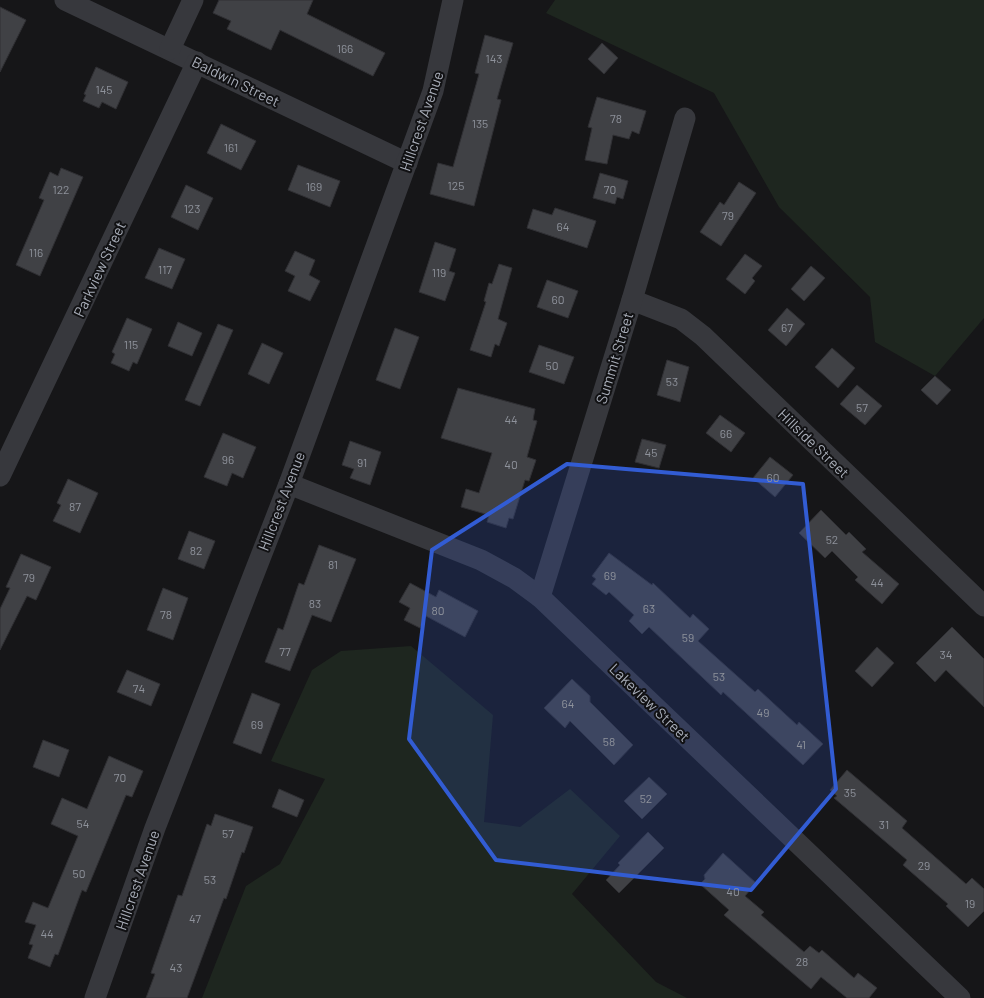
<svg xmlns="http://www.w3.org/2000/svg" width="984" height="998" font-family="Barlow,sans-serif">
  <rect width="100%" height="100%" fill="#161618"/>
  <g fill="#1e261f">
    <path d="M 555,0 L 984,0 L 984,318 L 935,376 L 875,342 L 870,297 L 779,207 L 714,93 L 546,13 Z"/>
    <path d="M 411,646 L 493,715 L 484,822 L 520,827 L 570,789 L 620,836 L 572,894 L 656,982 L 687,998 L 202,998 L 246,886 L 280,864 L 325,779 L 271,761 L 312,670 L 341,651 Z"/>
  </g>
  <g fill="#404145" stroke="#303034">
    <path d="M 219,0 L 313,0 L 307,14 L 385,53 L 373,76 L 280,30 L 271,50 L 227,29 L 231,21 L 213,13 Z"/>
    <path d="M 0,7 L 26,20 L 0,72 Z"/>
    <path d="M 485,35 L 513,43 L 497,99 L 501,100 L 474,206 L 430,194 L 438,163 L 453,167 L 479,74 L 475,73 Z"/>
    <path d="M 602,43 L 618,58 L 604,74 L 588,59 Z"/>
    <path d="M 96,67 L 128,82 L 116,109 L 102,102 L 99,108 L 83,101 L 86,95 L 84,94 Z"/>
    <path d="M 597,97 L 646,111 L 639,134 L 632,131 L 629,139 L 613,135 L 607,164 L 585,160 L 592,128 L 588,127 Z"/>
    <path d="M 221,124 L 256,141 L 241,170 L 207,153 Z"/>
    <path d="M 298,165 L 340,181 L 330,207 L 288,190 Z"/>
    <path d="M 61,168 L 83,177 L 40,276 L 16,265 L 44,200 L 39,198 L 50,172 L 58,176 Z"/>
    <path d="M 600,173 L 628,181 L 623,199 L 617,197 L 615,204 L 593,198 Z"/>
    <path d="M 739,182 L 756,193 L 721,246 L 700,232 L 720,202 L 724,205 Z"/>
    <path d="M 186,185 L 213,198 L 198,230 L 171,217 Z"/>
    <path d="M 555,208 L 596,221 L 587,248 L 527,228 L 533,209 L 552,215 Z"/>
    <path d="M 435,242 L 456,249 L 449,271 L 455,273 L 445,301 L 419,292 Z"/>
    <path d="M 159,248 L 185,259 L 172,289 L 145,278 Z"/>
    <path d="M 295,251 L 315,260 L 309,275 L 320,281 L 310,301 L 288,291 L 295,276 L 285,271 Z"/>
    <path d="M 745,254 L 762,266 L 752,278 L 755,281 L 745,294 L 726,279 Z"/>
    <path d="M 499,264 L 512,268 L 498,319 L 507,323 L 499,346 L 495,344 L 491,357 L 470,350 L 486,302 L 484,301 L 489,283 L 492,284 Z"/>
    <path d="M 811,266 L 825,278 L 804,301 L 791,289 Z"/>
    <path d="M 547,280 L 578,291 L 568,318 L 537,307 Z"/>
    <path d="M 787,308 L 805,324 L 786,346 L 768,330 Z"/>
    <path d="M 127,318 L 152,329 L 137,364 L 133,362 L 129,371 L 111,363 L 115,354 L 112,352 Z"/>
    <path d="M 178,322 L 202,333 L 192,356 L 168,346 Z"/>
    <path d="M 218,324 L 233,330 L 200,406 L 185,400 Z"/>
    <path d="M 395,328 L 419,337 L 400,389 L 376,380 Z"/>
    <path d="M 262,343 L 283,353 L 269,384 L 248,374 Z"/>
    <path d="M 539,345 L 574,357 L 564,384 L 529,372 Z"/>
    <path d="M 832,348 L 855,368 L 838,388 L 815,367 Z"/>
    <path d="M 667,360 L 689,367 L 680,402 L 657,395 Z"/>
    <path d="M 935,376 L 951,390 L 937,405 L 921,390 Z"/>
    <path d="M 857,385 L 882,406 L 865,425 L 840,404 Z"/>
    <path d="M 458,388 L 535,409 L 533,420 L 537,421 L 527,457 L 536,460 L 529,481 L 525,480 L 513,519 L 509,518 L 506,528 L 487,522 L 489,515 L 461,507 L 466,489 L 479,493 L 492,453 L 441,438 Z"/>
    <path d="M 720,415 L 745,433 L 731,452 L 706,433 Z"/>
    <path d="M 223,433 L 256,447 L 243,478 L 232,473 L 227,486 L 204,477 Z"/>
    <path d="M 642,439 L 666,445 L 659,468 L 635,462 Z"/>
    <path d="M 350,441 L 381,452 L 370,485 L 350,478 L 354,469 L 342,465 Z"/>
    <path d="M 770,457 L 793,475 L 775,497 L 753,478 Z"/>
    <path d="M 68,479 L 98,493 L 80,533 L 53,521 L 61,505 L 57,503 Z"/>
    <path d="M 821,510 L 846,535 L 849,532 L 866,549 L 862,552 L 899,584 L 882,604 L 855,580 L 858,577 L 832,551 L 825,558 L 799,533 Z"/>
    <path d="M 189,531 L 215,541 L 204,569 L 178,559 Z"/>
    <path d="M 319,545 L 356,559 L 331,622 L 312,615 L 290,671 L 265,662 L 278,628 L 283,630 L 299,583 L 304,585 Z"/>
    <path d="M 609,553 L 652,585 L 653,583 L 690,618 L 693,614 L 709,629 L 698,641 L 755,692 L 758,689 L 797,725 L 799,722 L 823,744 L 803,765 L 723,692 L 721,695 L 649,627 L 642,634 L 629,621 L 634,615 L 609,592 L 606,595 L 592,584 L 596,579 L 592,576 Z"/>
    <path d="M 21,554 L 51,567 L 36,600 L 27,596 L 0,650 L 0,609 L 10,588 L 6,587 Z"/>
    <path d="M 410,583 L 436,597 L 439,590 L 478,611 L 465,637 L 426,616 L 420,628 L 404,620 L 410,608 L 399,602 Z"/>
    <path d="M 163,588 L 188,598 L 173,640 L 147,630 Z"/>
    <path d="M 952,627 L 984,659 L 984,707 L 946,670 L 935,682 L 916,663 Z"/>
    <path d="M 877,647 L 894,663 L 872,687 L 855,671 Z"/>
    <path d="M 127,670 L 160,684 L 151,706 L 117,692 Z"/>
    <path d="M 572,679 L 590,696 L 590,702 L 633,745 L 614,765 L 570,721 L 565,728 L 544,708 Z"/>
    <path d="M 252,693 L 280,704 L 261,754 L 233,743 Z"/>
    <path d="M 43,740 L 69,750 L 59,777 L 33,767 Z"/>
    <path d="M 109,756 L 143,771 L 132,797 L 126,795 L 86,892 L 82,890 L 58,955 L 55,954 L 50,967 L 28,958 L 33,945 L 29,944 L 36,925 L 25,922 L 33,902 L 48,908 L 78,836 L 51,824 L 62,798 L 87,809 Z"/>
    <path d="M 847,770 L 907,821 L 902,828 L 966,884 L 972,878 L 984,889 L 984,911 L 968,927 L 946,906 L 948,904 L 903,865 L 907,860 L 834,798 L 837,796 L 830,790 Z"/>
    <path d="M 649,777 L 667,794 L 642,819 L 624,801 Z"/>
    <path d="M 279,789 L 304,800 L 297,817 L 272,807 Z"/>
    <path d="M 215,814 L 253,827 L 244,853 L 242,852 L 226,899 L 224,898 L 187,998 L 146,998 L 155,974 L 151,973 L 178,895 L 182,896 L 207,824 L 211,826 Z"/>
    <path d="M 648,832 L 664,848 L 619,893 L 606,880 L 620,865 L 618,863 Z"/>
    <path d="M 723,853 L 756,883 L 745,896 L 764,912 L 761,915 L 804,952 L 810,946 L 819,953 L 822,950 L 854,978 L 858,973 L 877,988 L 869,998 L 847,998 L 821,977 L 811,989 L 724,915 L 729,910 L 700,884 L 705,879 L 704,875 Z"/>
  </g>
  <g fill="none" stroke-linecap="round" stroke-linejoin="round">
    <g stroke="#37383d" stroke-width="21">
      <path d="M 65,0 L 407,163"/>
      <path d="M 170,49 L 193,0"/>
      <path d="M 632,300 L 681,319 L 703,336 L 984,606"/>
      <path d="M 0,476 L 197,62"/>
      <path d="M 289,484 L 481,560 L 514,578 L 540,597 L 960,998"/>
      <path d="M 540,597 L 632,300 L 685,118"/>
      <path d="M 95,998 L 155,828 L 289,484 L 433,91 L 453,0"/>
    </g>
  </g>
  <path fill="#325cd3" fill-opacity="0.2" stroke="#325cd3" stroke-width="4" stroke-linejoin="round" d="M 567,464 L 803,484 L 836,789 L 751,890 L 496,860 L 409,739 L 432,550 Z"/>
  <g text-anchor="middle" dominant-baseline="central" stroke-width="4" stroke-linejoin="round" paint-order="stroke">
    <g font-size="12" fill="#8e929b">
      <text x="345" y="48">166</text>
      <text x="494" y="58">143</text>
      <text x="104" y="89">145</text>
      <text x="616" y="118">78</text>
      <text x="480" y="123">135</text>
      <text x="231" y="147">161</text>
      <text x="456" y="185">125</text>
      <text x="314" y="186">169</text>
      <text x="61" y="189">122</text>
      <text x="610" y="189">70</text>
      <text x="192" y="208">123</text>
      <text x="728" y="215">79</text>
      <text x="563" y="226">64</text>
      <text x="36" y="252">116</text>
      <text x="165" y="269">117</text>
      <text x="439" y="272">119</text>
      <text x="558" y="299">60</text>
      <text x="787" y="327">67</text>
      <text x="131" y="344">115</text>
      <text x="552" y="365">50</text>
      <text x="672" y="381">53</text>
      <text x="862" y="407">57</text>
      <text x="511" y="419">44</text>
      <text x="726" y="433">66</text>
      <text x="651" y="452">45</text>
      <text x="228" y="459">96</text>
      <text x="362" y="462">91</text>
      <text x="511" y="464">40</text>
      <text x="773" y="477">60</text>
      <text x="75" y="506">87</text>
      <text x="832" y="539">52</text>
      <text x="196" y="550">82</text>
      <text x="333" y="564">81</text>
      <text x="610" y="575">69</text>
      <text x="29" y="577">79</text>
      <text x="877" y="582">44</text>
      <text x="315" y="603">83</text>
      <text x="649" y="608">63</text>
      <text x="438" y="610">80</text>
      <text x="166" y="614">78</text>
      <text x="688" y="637">59</text>
      <text x="285" y="651">77</text>
      <text x="946" y="654">34</text>
      <text x="719" y="676">53</text>
      <text x="139" y="688">74</text>
      <text x="568" y="703">64</text>
      <text x="763" y="712">49</text>
      <text x="257" y="724">69</text>
      <text x="609" y="741">58</text>
      <text x="801" y="744">41</text>
      <text x="120" y="777">70</text>
      <text x="850" y="792">35</text>
      <text x="646" y="798">52</text>
      <text x="83" y="823">54</text>
      <text x="884" y="824">31</text>
      <text x="228" y="833">57</text>
      <text x="924" y="865">29</text>
      <text x="79" y="873">50</text>
      <text x="210" y="879">53</text>
      <text x="733" y="891">40</text>
      <text x="970" y="903">19</text>
      <text x="195" y="918">47</text>
      <text x="47" y="933">44</text>
      <text x="802" y="961">28</text>
      <text x="176" y="967">43</text>
    </g>
    <g font-size="15" fill="#a8adb8" stroke="#111113">
      <text transform="translate(236 81) rotate(26)">Baldwin Street</text>
      <text transform="translate(421 121) rotate(-71)">Hillcrest Avenue</text>
      <text transform="translate(99 269) rotate(-65)">Parkview Street</text>
      <text transform="translate(614 358) rotate(-73)">Summit Street</text>
      <text transform="translate(814 443) rotate(44)">Hillside Street</text>
      <text transform="translate(281 501) rotate(-69)">Hillcrest Avenue</text>
      <text transform="translate(650 702) rotate(44)">Lakeview Street</text>
      <text transform="translate(137 880) rotate(-71)">Hillcrest Avenue</text>
    </g>
  </g>
</svg>
